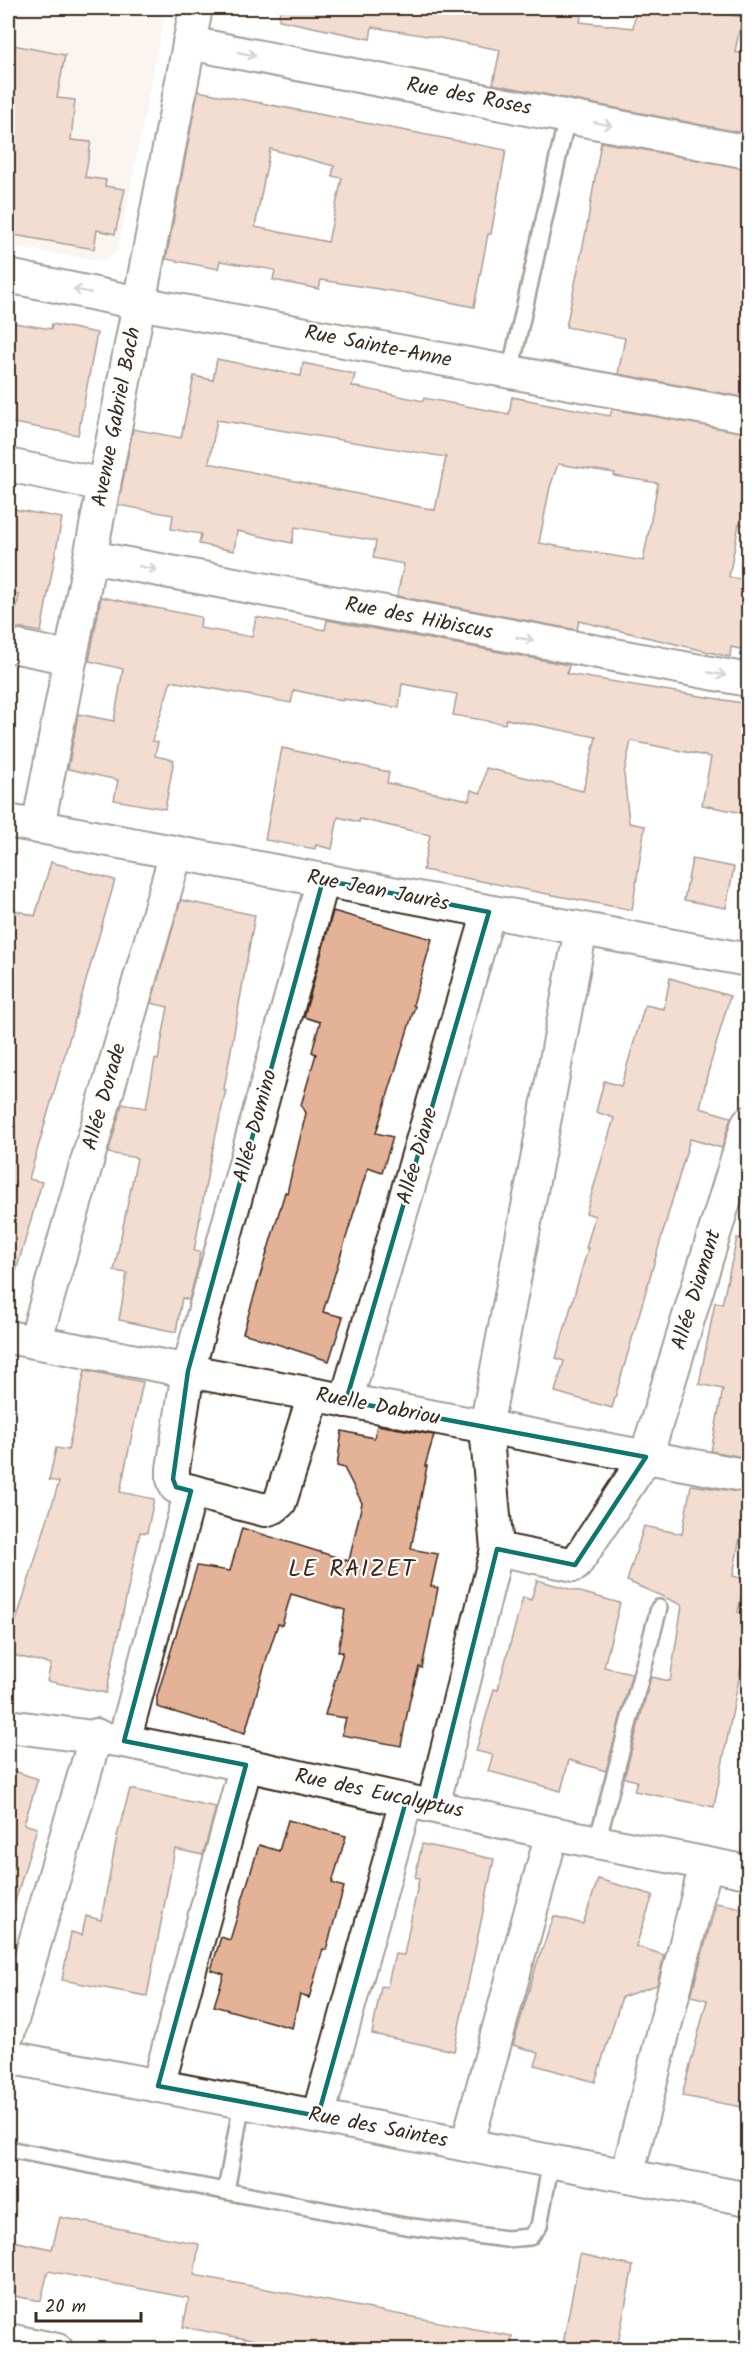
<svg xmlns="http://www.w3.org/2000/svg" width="756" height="2357" font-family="Kalam,sans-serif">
  <rect width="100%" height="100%" fill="#fff"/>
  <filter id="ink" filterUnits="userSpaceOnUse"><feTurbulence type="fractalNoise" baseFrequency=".0167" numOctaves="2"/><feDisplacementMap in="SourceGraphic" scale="12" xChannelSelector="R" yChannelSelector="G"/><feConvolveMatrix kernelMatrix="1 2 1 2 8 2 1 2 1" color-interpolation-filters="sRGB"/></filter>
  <g filter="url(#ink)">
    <g fill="#f7e8e0">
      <path d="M 8,8 L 166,8 L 118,251 L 102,261 L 8,247 Z"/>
      <path d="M 696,8 L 748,8 L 748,18 Z"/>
    </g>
    <g fill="#e4b297" stroke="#3b2a1e" stroke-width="1.5" fill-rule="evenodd">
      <path d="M 280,8 L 500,8 L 528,13 L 529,8 L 583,8 L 580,22 L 633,28 L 636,8 L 692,8 L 742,17 L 735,52 L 748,55 L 748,134 L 493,84 L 500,50 L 440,38 L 372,27 L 370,39 L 279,20 Z"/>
      <path d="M 8,44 L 65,55 L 57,98 L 75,100 L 71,140 L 91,142 L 85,177 L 106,180 L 105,186 L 125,189 L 115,234 L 97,230 L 94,249 L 8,234 Z"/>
      <path d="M 198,91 L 506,150 L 491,234 L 488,234 L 474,307 L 410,294 L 321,280 L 319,289 L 273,280 L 275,270 L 220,261 L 218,269 L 166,259 ZM 270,149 L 334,166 L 332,176 L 342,178 L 328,242 L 255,227 Z"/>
      <path d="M 601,142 L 748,169 L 748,278 L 745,298 L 748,299 L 748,398 L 618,374 L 625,338 L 566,327 L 586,231 Z"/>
      <path d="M 8,322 L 51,329 L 52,324 L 97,333 L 78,435 L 8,422 Z"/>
      <path d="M 217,359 L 301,376 L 303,363 L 355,374 L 352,386 L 423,401 L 424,398 L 509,414 L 512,397 L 610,416 L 612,409 L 748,433 L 748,526 L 739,524 L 729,577 L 745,580 L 742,597 L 748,598 L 748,651 L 731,647 L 730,657 L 579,621 L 577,630 L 397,596 L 404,564 L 373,558 L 376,541 L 295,527 L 292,543 L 237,531 L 234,551 L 199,544 L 201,534 L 171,529 L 173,515 L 118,505 L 133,429 L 181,438 L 194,376 L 213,380 ZM 217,420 L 446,457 L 435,510 L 209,463 ZM 558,464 L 615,473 L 614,476 L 658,483 L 643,561 L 539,543 L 550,487 Z"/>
      <path d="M 8,508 L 62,518 L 41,632 L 13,627 L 19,595 L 8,593 Z"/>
      <path d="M 101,597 L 201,617 L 200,628 L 252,637 L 256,617 L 325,630 L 327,620 L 569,665 L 567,674 L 742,703 L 742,707 L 748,708 L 748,814 L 702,805 L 711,757 L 631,741 L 624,773 L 629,823 L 645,826 L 632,910 L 423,870 L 430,835 L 360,819 L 359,822 L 338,817 L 332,849 L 316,845 L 315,849 L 265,840 L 282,748 L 389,772 L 387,783 L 469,800 L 471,790 L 481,793 L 486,768 L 583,791 L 596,737 L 506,719 L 505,724 L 453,715 L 457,694 L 402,684 L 399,708 L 343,699 L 343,701 L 294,690 L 291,703 L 171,681 L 152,741 L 158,742 L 155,756 L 174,760 L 165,809 L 114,800 L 118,780 L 68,769 L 78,714 L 114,721 L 123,669 L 89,661 Z"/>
      <path d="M 692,859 L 734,867 L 726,908 L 684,900 Z"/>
      <path d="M 51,862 L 115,880 L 29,1179 L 42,1182 L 15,1275 L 8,1274 L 8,908 L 35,916 Z"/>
      <path d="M 181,900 L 255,915 L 224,1089 L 226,1090 L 209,1166 L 194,1251 L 200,1252 L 198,1267 L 189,1300 L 182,1298 L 176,1332 L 119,1320 L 127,1273 L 114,1271 L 137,1158 L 108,1153 L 122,1104 L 146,1108 L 155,1059 L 158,1060 L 168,1007 L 151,1003 Z"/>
      <path d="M 333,911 L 432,939 L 413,1005 L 415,1006 L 376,1133 L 393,1137 L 382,1172 L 368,1167 L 323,1312 L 343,1317 L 329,1361 L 243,1333 L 285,1192 L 287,1193 L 306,1113 L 301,1105 L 316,1054 L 312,1052 L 320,1022 L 304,1017 Z"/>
      <path d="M 670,978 L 730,996 L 707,1076 L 700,1108 L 731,1117 L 722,1148 L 690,1139 L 612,1408 L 555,1392 L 564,1361 L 556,1358 L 588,1248 L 586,1248 L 595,1216 L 586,1213 L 614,1118 L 596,1112 L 604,1081 L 621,1086 L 645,1005 L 664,1009 Z"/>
      <path d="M 737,1238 L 748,1239 L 748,1458 L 711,1451 L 723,1389 L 699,1384 L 715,1302 L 722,1304 Z"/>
      <path d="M 85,1370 L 143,1382 L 120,1492 L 154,1499 L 147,1533 L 140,1532 L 106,1693 L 47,1681 L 51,1664 L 8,1654 L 8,1647 L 59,1482 L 49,1480 L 56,1448 L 68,1450 Z"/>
      <path d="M 377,1425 L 434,1435 L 425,1466 L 427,1466 L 411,1549 L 438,1554 L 431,1586 L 438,1588 L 422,1668 L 419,1667 L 410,1699 L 401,1746 L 342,1735 L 346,1718 L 325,1715 L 343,1652 L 338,1652 L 345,1610 L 291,1594 L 282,1625 L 278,1624 L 268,1654 L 245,1733 L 157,1707 L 157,1696 L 197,1566 L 230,1571 L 242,1528 L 349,1561 L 362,1503 L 344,1468 L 337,1466 L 342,1431 L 374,1438 Z"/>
      <path d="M 691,1485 L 748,1493 L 733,1576 L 745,1579 L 738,1612 L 748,1614 L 748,1632 L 714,1807 L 634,1791 L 637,1781 L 624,1778 L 651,1677 L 670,1681 L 682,1605 L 627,1581 L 644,1526 L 682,1534 Z"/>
      <path d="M 537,1580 L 620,1603 L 604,1667 L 632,1673 L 606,1771 L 569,1760 L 561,1791 L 488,1771 L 493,1755 L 476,1751 L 494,1689 L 498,1690 L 500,1681 L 523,1597 L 531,1600 Z"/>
      <path d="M 8,1769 L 38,1779 L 24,1824 L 37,1828 L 15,1902 L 8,1901 Z"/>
      <path d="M 130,1789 L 216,1807 L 203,1855 L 175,1849 L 147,1996 L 62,1980 L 71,1932 L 82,1935 L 86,1916 L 101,1920 L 117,1836 Z"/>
      <path d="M 288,1820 L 346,1836 L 332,1883 L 344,1887 L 326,1950 L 323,1949 L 309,1998 L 300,1995 L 292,2028 L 214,2006 L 224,1974 L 211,1970 L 221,1937 L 230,1940 L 259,1845 L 279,1851 Z"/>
      <path d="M 422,1844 L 494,1859 L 454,2051 L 372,2034 L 381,1986 L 387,1987 L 395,1954 L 404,1955 L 419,1879 L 415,1878 Z"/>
      <path d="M 598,1879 L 653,1895 L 636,1946 L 664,1955 L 657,1985 L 622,1997 L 595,2082 L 535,2065 L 539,2053 L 513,2045 L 536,1966 L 554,1916 L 583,1924 Z"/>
      <path d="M 716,1903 L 748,1909 L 748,2108 L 682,2096 L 707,2000 L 691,1996 Z"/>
      <path d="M 60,2217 L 199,2244 L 194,2275 L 512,2336 L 511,2349 L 299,2349 L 183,2327 L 189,2298 L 48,2271 L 41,2301 L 8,2295 L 8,2240 L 52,2249 Z"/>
      <path d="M 580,2254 L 633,2266 L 617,2349 L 562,2349 Z"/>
    </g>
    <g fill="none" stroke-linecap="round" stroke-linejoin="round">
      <g stroke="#3b2a1e" stroke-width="20">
        <g id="lane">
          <path d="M 510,372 L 567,117"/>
          <path d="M 597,1842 L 659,1608"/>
          <path d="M 8,2149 L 405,2226 L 506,2239 L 530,2237 L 539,2226 L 551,2161"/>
          <path d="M 226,2191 L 242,2102"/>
        </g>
      </g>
      <g stroke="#3b2a1e" stroke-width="36">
        <g id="street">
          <path d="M 189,43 L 748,152"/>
          <path d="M 8,276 L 139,303 L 748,416"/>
          <path d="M 8,465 L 104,485"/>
          <path d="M 90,557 L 748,680"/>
          <path d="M 8,645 L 71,658"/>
          <path d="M 8,821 L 748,960"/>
          <path d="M 38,827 L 196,8"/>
          <path d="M 8,1337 L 748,1476"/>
          <path d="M 35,1342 L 176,853"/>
          <path d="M 314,1395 L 280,1502 L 274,1507 L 265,1510 L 176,1487 L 173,1479 L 173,1469 L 188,1371 L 323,880"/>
          <path d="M 346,1401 L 489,912"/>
          <path d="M 497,1549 L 575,1565 L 646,1457 L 748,1123"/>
          <path d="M 8,1726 L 124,1741 L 246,1765 L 552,1833 L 748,1872"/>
          <path d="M 124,1741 L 191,1491"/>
          <path d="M 433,1806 L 497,1549 L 486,1427 L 581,929"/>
          <path d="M 8,2034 L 96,1735"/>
          <path d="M 8,2057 L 748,2199"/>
          <path d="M 158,2086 L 246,1765"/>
          <path d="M 318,2116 L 406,1801"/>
          <path d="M 467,2145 L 552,1833"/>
          <path d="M 627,2176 L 706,1864"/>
          <path d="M 8,2340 L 57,2350"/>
        </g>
      </g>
      <use href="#lane" stroke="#fff" stroke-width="15"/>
      <use href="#street" stroke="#fff" stroke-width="32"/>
    </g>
    <defs><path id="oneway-shaft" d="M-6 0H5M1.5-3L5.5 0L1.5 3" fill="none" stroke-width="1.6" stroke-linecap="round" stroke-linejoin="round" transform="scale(1.5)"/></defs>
    <g stroke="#a79f9a">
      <use href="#oneway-shaft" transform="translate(247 54) rotate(11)"/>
      <use href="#oneway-shaft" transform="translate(603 124) rotate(11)"/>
      <use href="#oneway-shaft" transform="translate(82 291) rotate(-168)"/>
      <use href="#oneway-shaft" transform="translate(148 568) rotate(11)"/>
      <use href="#oneway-shaft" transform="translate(525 639) rotate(11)"/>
      <use href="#oneway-shaft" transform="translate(717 674) rotate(11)"/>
    </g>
  </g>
  <path d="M0 0H756V2357H0ZM 323,880 L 489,912 L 346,1401 L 646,1457 L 575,1565 L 497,1549 L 433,1806 L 406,1801 L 318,2116 L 158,2086 L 246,1765 L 124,1741 L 191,1491 L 176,1487 L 173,1479 L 188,1371 Z" fill="#fff" fill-opacity=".55" fill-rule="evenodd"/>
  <path fill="none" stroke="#0f766e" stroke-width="4.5" stroke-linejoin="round" d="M 323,880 L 489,912 L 346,1401 L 646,1457 L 575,1565 L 497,1549 L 433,1806 L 406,1801 L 318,2116 L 158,2086 L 246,1765 L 124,1741 L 191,1491 L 176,1487 L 173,1479 L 188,1371 Z"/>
  <g text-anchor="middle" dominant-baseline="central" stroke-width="4.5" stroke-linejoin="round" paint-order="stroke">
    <g font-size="21" fill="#3b2a1e" stroke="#fff">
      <text transform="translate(469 97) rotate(11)">Rue des Roses</text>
      <text transform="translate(378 347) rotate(11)">Rue Sainte-Anne</text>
      <text transform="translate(117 417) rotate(-79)">Avenue Gabriel Bach</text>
      <text transform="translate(419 619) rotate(11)">Rue des Hibiscus</text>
      <text transform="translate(378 891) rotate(11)">Rue Jean Jaurès</text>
      <text transform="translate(105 1097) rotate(-74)">Allée Dorade</text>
      <text transform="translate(256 1126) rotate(-75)">Allée Domino</text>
      <text transform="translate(418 1156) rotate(-74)">Allée Diane</text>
      <text transform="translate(697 1290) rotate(-73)">Allée Diamant</text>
      <text transform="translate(378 1407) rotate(11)">Ruelle Dabriou</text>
      <text transform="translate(379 1794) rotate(12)">Rue des Eucalyptus</text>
      <text transform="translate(378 2128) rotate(11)">Rue des Saintes</text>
    </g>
    <g font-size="24" letter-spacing="1.5" fill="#3b2a1e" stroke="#fff">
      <text x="352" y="1569">LE RAIZET</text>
    </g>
  </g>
  <rect width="756" height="2357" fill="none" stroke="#fff" stroke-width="30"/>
  <rect x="15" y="15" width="726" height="2327" fill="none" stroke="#3b2a1e" stroke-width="2" filter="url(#ink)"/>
  <path d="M36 2312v9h105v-9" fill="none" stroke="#3b2a1e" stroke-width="3"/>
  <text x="45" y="2312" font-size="18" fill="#3b2a1e" stroke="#ffffff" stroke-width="4.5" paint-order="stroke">20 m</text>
</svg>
